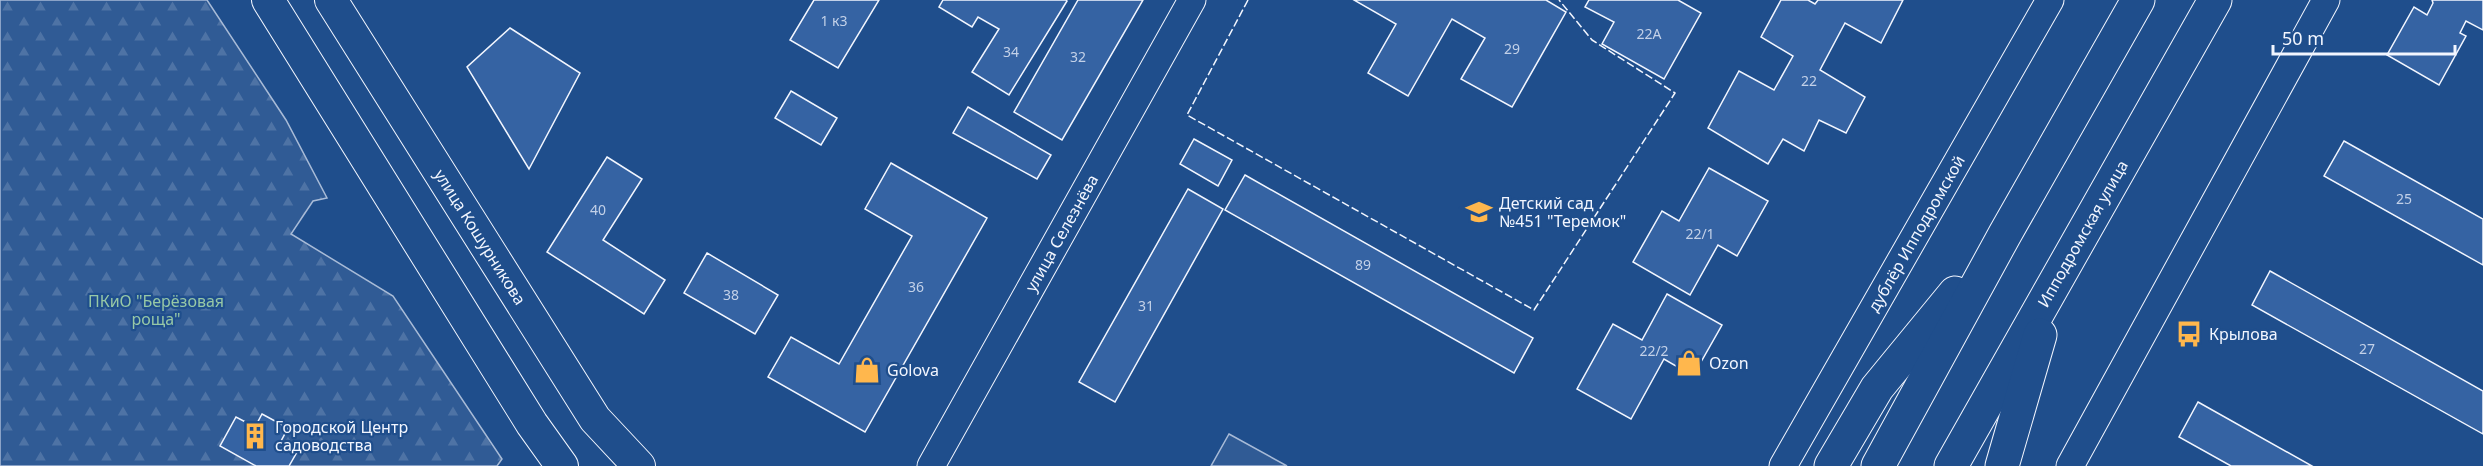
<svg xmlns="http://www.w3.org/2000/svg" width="2483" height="466" font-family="'Noto Sans',sans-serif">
  <defs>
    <pattern id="forest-firs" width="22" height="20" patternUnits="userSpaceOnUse" patternTransform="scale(1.5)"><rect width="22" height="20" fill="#305b95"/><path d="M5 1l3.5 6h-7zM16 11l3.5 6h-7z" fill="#4e73a5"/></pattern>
  </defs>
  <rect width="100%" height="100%" fill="#1f4e8c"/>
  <path fill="url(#forest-firs)" stroke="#a8bbd7" stroke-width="1.5" d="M 0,0 L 207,0 L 286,120 L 327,198 L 313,201 L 291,234 L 393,296 L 502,459 L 497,466 L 0,466 Z"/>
  <path fill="#305b95" stroke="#a8bbd7" stroke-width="1.5" d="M 1229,434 L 1287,466 L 1211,466 Z"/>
  <g fill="#3563a3" stroke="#f2f6ff" stroke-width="1.5">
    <path d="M 814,0 L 879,0 L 838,68 L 790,40 Z"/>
    <path d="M 943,0 L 1066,0 L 1067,1 L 1009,95 L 972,72 L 999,29 L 978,17 L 972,27 L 939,7 Z"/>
    <path d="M 1078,0 L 1143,0 L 1062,140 L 1014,112 Z"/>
    <path d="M 1354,0 L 1546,0 L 1566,12 L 1512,107 L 1461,79 L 1485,38 L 1452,19 L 1408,96 L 1368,73 L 1396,24 Z"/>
    <path d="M 1589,0 L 1678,0 L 1701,13 L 1664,79 L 1602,44 L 1614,22 L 1585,7 Z"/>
    <path d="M 1781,0 L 1808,0 L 1815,4 L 1818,0 L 1903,0 L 1881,43 L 1845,23 L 1820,70 L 1865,97 L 1846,133 L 1819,120 L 1804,151 L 1783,139 L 1768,164 L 1708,128 L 1739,71 L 1774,90 L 1793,56 L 1761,37 Z"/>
    <path d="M 2432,0 L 2483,0 L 2483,30 L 2466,21 L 2460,33 L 2466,36 L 2439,85 L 2387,55 L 2414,7 L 2427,15 L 2433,3 Z"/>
    <path d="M 510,28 L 580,73 L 529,169 L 467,67 Z"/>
    <path d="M 791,91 L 837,118 L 821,145 L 775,118 Z"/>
    <path d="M 968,107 L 1051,155 L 1037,179 L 953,133 Z"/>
    <path d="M 1194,139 L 1232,160 L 1218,186 L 1180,164 Z"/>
    <path d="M 2344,141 L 2483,219 L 2483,265 L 2324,176 Z"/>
    <path d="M 607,157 L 642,179 L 603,240 L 665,280 L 644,314 L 547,252 Z"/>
    <path d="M 891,163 L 987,218 L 865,432 L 768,377 L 791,337 L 839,364 L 912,236 L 865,209 Z"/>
    <path d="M 1709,168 L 1768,201 L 1737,256 L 1718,245 L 1690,295 L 1633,262 L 1662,211 L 1679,221 Z"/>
    <path d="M 1245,175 L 1533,338 L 1514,373 L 1225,210 Z"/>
    <path d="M 1188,189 L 1223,209 L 1115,402 L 1079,382 Z"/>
    <path d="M 707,253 L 778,295 L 755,334 L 684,293 Z"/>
    <path d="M 2270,271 L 2483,391 L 2483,434 L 2252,305 Z"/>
    <path d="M 1667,294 L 1722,325 L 1693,376 L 1664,359 L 1631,419 L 1577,389 L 1613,324 L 1642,340 Z"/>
    <path d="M 2198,402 L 2312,466 L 2231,466 L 2179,437 Z"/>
    <path d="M 262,414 L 288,428 L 280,443 L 297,452 L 289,466 L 256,466 L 220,446 L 236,417 L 255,427 Z"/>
  </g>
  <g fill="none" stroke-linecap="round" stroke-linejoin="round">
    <g stroke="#f2f6ff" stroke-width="29">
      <g id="tertiary">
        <path id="s1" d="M 931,466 L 1192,0"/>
        <path id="s2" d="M 1783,466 L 2050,0"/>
        <path d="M 2070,466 L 2326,0"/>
      </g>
    </g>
    <g stroke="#f2f6ff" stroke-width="34">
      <g id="secondary">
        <path d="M 268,0 L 532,424 L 562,466"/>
        <path id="s3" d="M 331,0 L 595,419 L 639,466"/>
      </g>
    </g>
    <g stroke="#f2f6ff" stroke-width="35">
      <g id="trunk">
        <path d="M 1831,466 L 1877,388 L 1955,293"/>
        <path d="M 1878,466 L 2005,234 L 2138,0"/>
        <path id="s4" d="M 1951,466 L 2215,0"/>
        <path d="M 2002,466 L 2040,335"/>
      </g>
    </g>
    <use href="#tertiary" stroke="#1f4e8c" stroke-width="27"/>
    <use href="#secondary" stroke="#1f4e8c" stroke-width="32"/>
    <use href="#trunk" stroke="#1f4e8c" stroke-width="33"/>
    <path stroke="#f2f6ff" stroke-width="1.5" stroke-dasharray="8 3" stroke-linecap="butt" d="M 1248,0 L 1187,115 L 1534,310 L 1675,93 L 1592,40 L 1559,0"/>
  </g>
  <defs>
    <g id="school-bare" transform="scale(2.07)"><path d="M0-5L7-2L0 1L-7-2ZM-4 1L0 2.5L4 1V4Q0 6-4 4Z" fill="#ffb74d" stroke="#1f4e8c" stroke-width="2.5" paint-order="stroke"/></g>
    <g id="bus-bare" transform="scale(2.07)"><path d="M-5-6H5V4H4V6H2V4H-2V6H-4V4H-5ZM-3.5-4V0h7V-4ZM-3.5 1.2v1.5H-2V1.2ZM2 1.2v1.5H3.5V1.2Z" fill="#ffb74d" stroke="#1f4e8c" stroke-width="2.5" paint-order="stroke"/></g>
    <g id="shop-bare" transform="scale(2.07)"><path d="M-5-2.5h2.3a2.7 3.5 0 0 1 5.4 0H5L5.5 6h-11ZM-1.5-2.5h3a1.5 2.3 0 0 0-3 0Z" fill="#ffb74d" stroke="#1f4e8c" stroke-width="2.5" paint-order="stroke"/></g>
    <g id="building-bare" transform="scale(2.07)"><path d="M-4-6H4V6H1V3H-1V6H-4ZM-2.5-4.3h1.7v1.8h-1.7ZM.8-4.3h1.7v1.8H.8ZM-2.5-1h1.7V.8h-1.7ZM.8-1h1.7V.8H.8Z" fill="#ffb74d" stroke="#1f4e8c" stroke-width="2.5" paint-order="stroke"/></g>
  </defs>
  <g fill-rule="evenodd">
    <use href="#school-bare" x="1479" y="212"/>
    <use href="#bus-bare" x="2189" y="334"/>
    <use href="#shop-bare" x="1689" y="363"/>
    <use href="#shop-bare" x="867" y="370"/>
    <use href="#building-bare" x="255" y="436"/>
  </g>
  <g text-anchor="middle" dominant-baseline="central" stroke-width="4.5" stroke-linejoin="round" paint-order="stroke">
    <g font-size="14" fill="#c3d1e8">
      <text x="834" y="20">1 к3</text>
      <text x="1649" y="33">22А</text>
      <text x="1512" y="48">29</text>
      <text x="1011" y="51">34</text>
      <text x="1078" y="56">32</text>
      <text x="1809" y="80">22</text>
      <text x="2404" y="198">25</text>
      <text x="598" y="209">40</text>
      <text x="1700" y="233">22/1</text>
      <text x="1363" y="264">89</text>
      <text x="916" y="286">36</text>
      <text x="731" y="294">38</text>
      <text x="1146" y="305">31</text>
      <text x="2367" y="348">27</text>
      <text x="1654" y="350">22/2</text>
    </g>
    <g font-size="16" fill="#f2f6ff" stroke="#1f4e8c" text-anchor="start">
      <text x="1499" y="203">Детский сад<tspan x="1499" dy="18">№451 "Теремок"</tspan></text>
      <text x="2209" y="334">Крылова</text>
      <text x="1709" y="363">Ozon</text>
      <text x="887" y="370">Golova</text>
      <text x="275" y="427">Городской Центр<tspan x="275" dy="18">садоводства</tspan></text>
    </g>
    <g font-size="16" fill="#f2f6ff" stroke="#1f4e8c">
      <text stroke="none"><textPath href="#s1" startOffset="267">улица Селезнёва</textPath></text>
      <text stroke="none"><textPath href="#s2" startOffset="268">дублёр Ипподромской</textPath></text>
      <text stroke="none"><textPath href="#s4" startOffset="267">Ипподромская улица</textPath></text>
      <text stroke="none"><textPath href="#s3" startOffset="280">улица Кошурникова</textPath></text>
    </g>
    <g font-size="16" fill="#97c8a6" stroke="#1f4e8c">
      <text x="156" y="301">ПКиО "Берёзовая<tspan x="156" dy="18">роща"</tspan></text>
    </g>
  </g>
  <path d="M2273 45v9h182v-9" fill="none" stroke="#f2f6ff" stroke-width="3"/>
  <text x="2282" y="45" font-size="18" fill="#f2f6ff" stroke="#1f4e8c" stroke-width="4.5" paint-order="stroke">50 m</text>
</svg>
